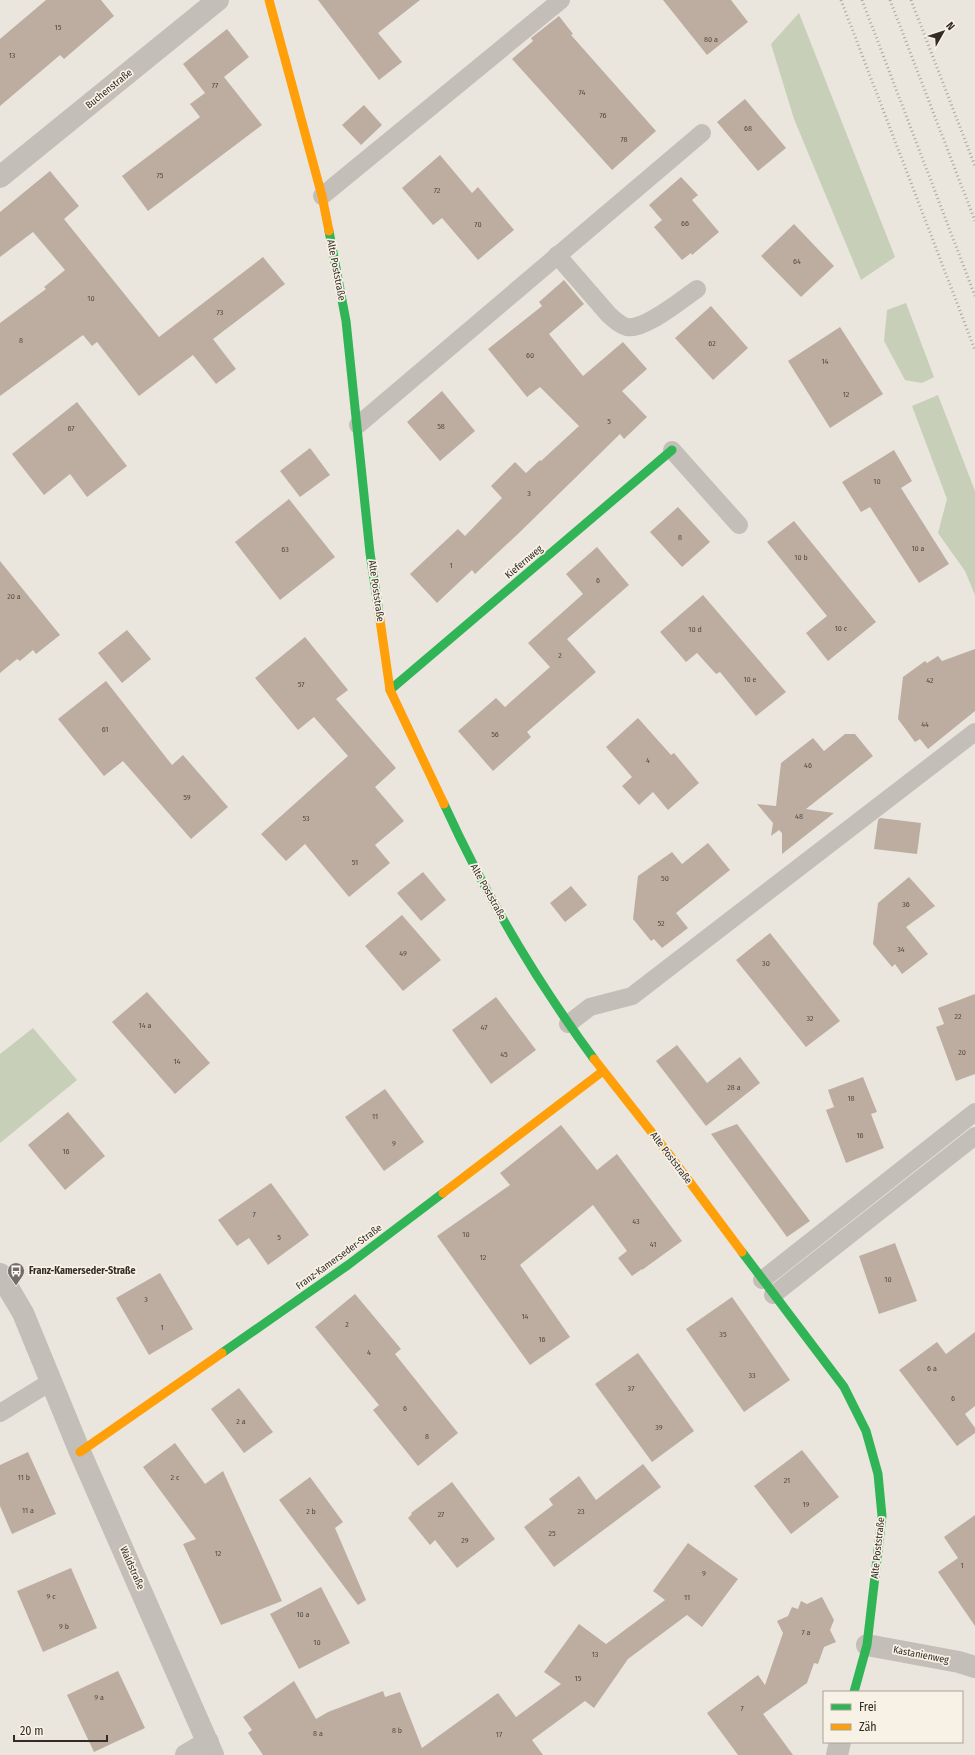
<svg xmlns="http://www.w3.org/2000/svg" width="975" height="1755" font-family="'Fira Sans Condensed',sans-serif">
  <rect width="100%" height="100%" fill="#eae6de"/>
  <g fill="#c8cfb9">
    <path d="M 799,13 L 895,257 L 861,280 L 794,119 L 771,44 Z"/>
    <path d="M 906,303 L 934,377 L 922,383 L 905,380 L 884,341 L 887,310 Z"/>
    <path d="M 938,395 L 975,491 L 975,595 L 965,571 L 938,533 L 947,499 L 912,406 Z"/>
    <path d="M 33,1028 L 77,1080 L 0,1143 L 0,1054 Z"/>
  </g>
  <g fill="#bdada1">
    <path d="M 46,0 L 101,0 L 114,16 L 64,59 L 60,55 L 0,106 L 0,39 Z"/>
    <path d="M 318,0 L 420,0 L 378,33 L 402,62 L 379,80 Z"/>
    <path d="M 663,0 L 731,0 L 748,22 L 707,55 Z"/>
    <path d="M 559,16 L 573,34 L 571,35 L 656,131 L 612,170 L 512,59 L 533,41 L 531,38 Z"/>
    <path d="M 227,29 L 249,57 L 224,77 L 262,125 L 148,211 L 122,176 L 200,117 L 190,104 L 205,93 L 183,64 Z"/>
    <path d="M 745,99 L 786,148 L 758,171 L 717,122 Z"/>
    <path d="M 364,105 L 382,125 L 361,145 L 342,125 Z"/>
    <path d="M 440,155 L 472,193 L 478,187 L 514,230 L 478,260 L 442,218 L 433,225 L 402,188 Z"/>
    <path d="M 50,171 L 79,206 L 64,219 L 159,337 L 263,257 L 285,284 L 213,339 L 236,369 L 216,384 L 193,355 L 139,396 L 97,342 L 92,346 L 83,335 L 0,396 L 0,323 L 46,289 L 44,287 L 65,270 L 33,232 L 0,257 L 0,212 Z"/>
    <path d="M 681,177 L 698,195 L 692,200 L 719,232 L 692,255 L 691,253 L 682,260 L 654,227 L 662,220 L 649,205 Z"/>
    <path d="M 794,224 L 834,266 L 801,297 L 761,256 Z"/>
    <path d="M 564,280 L 584,304 L 549,334 L 583,376 L 623,342 L 647,369 L 622,391 L 647,417 L 624,439 L 620,434 L 521,531 L 475,574 L 472,570 L 437,603 L 410,574 L 458,529 L 465,536 L 502,498 L 491,486 L 515,462 L 526,473 L 540,460 L 541,461 L 579,426 L 540,387 L 527,397 L 488,349 L 542,306 L 539,302 Z"/>
    <path d="M 711,306 L 748,348 L 713,380 L 675,338 Z"/>
    <path d="M 840,327 L 883,394 L 830,428 L 788,361 Z"/>
    <path d="M 442,391 L 475,431 L 440,461 L 407,422 Z"/>
    <path d="M 77,402 L 127,466 L 87,497 L 70,474 L 44,495 L 12,454 Z"/>
    <path d="M 310,448 L 330,475 L 300,497 L 280,471 Z"/>
    <path d="M 894,450 L 912,481 L 901,488 L 949,564 L 919,583 L 870,507 L 861,512 L 842,482 Z"/>
    <path d="M 289,499 L 335,557 L 280,600 L 235,542 Z"/>
    <path d="M 678,507 L 710,542 L 682,567 L 650,532 Z"/>
    <path d="M 794,521 L 876,622 L 828,661 L 806,633 L 827,616 L 767,542 Z"/>
    <path d="M 597,547 L 629,585 L 567,639 L 596,672 L 527,732 L 531,737 L 493,771 L 458,731 L 496,698 L 505,707 L 550,667 L 528,643 L 583,594 L 566,574 Z"/>
    <path d="M 0,561 L 60,635 L 36,654 L 33,650 L 20,661 L 17,659 L 0,673 Z"/>
    <path d="M 703,595 L 786,692 L 756,716 L 720,672 L 716,674 L 697,653 L 686,662 L 660,632 Z"/>
    <path d="M 127,630 L 151,659 L 122,683 L 98,653 Z"/>
    <path d="M 305,637 L 348,690 L 336,699 L 396,768 L 375,787 L 404,821 L 375,845 L 390,863 L 349,897 L 305,844 L 286,861 L 261,834 L 348,756 L 314,717 L 298,730 L 255,678 Z"/>
    <path d="M 975,649 L 975,711 L 928,749 L 920,739 L 915,742 L 898,719 L 903,677 L 925,661 L 927,663 L 938,656 L 942,661 Z"/>
    <path d="M 106,681 L 172,765 L 183,755 L 228,807 L 191,839 L 123,761 L 104,776 L 58,719 Z"/>
    <path d="M 638,718 L 671,755 L 674,753 L 699,783 L 668,810 L 653,792 L 639,805 L 622,786 L 632,777 L 606,747 Z"/>
    <path d="M 845,734 L 855,734 L 873,756 L 806,809 L 834,813 L 782,854 L 782,833 L 779,830 L 771,836 L 773,823 L 757,804 L 776,806 L 781,763 L 813,738 L 824,751 Z"/>
    <path d="M 880,818 L 921,823 L 917,854 L 874,849 L 878,820 Z"/>
    <path d="M 708,843 L 730,870 L 676,913 L 688,928 L 662,948 L 654,939 L 651,941 L 633,919 L 638,876 L 672,852 L 682,864 Z"/>
    <path d="M 423,872 L 446,900 L 421,921 L 397,893 Z"/>
    <path d="M 909,877 L 935,906 L 906,927 L 928,954 L 902,974 L 895,964 L 892,967 L 873,944 L 878,903 Z"/>
    <path d="M 571,886 L 587,905 L 565,922 L 550,903 Z"/>
    <path d="M 402,915 L 441,960 L 403,991 L 365,946 Z"/>
    <path d="M 770,933 L 840,1021 L 806,1047 L 736,960 Z"/>
    <path d="M 147,992 L 210,1063 L 175,1094 L 112,1022 Z"/>
    <path d="M 975,994 L 975,1074 L 956,1081 L 936,1027 L 944,1024 L 938,1008 Z"/>
    <path d="M 496,997 L 536,1050 L 491,1084 L 452,1030 Z"/>
    <path d="M 677,1045 L 707,1083 L 740,1057 L 760,1083 L 706,1126 L 656,1061 Z"/>
    <path d="M 863,1077 L 877,1112 L 871,1114 L 884,1148 L 846,1163 L 826,1110 L 834,1107 L 828,1090 Z"/>
    <path d="M 385,1089 L 424,1142 L 384,1171 L 345,1117 Z"/>
    <path d="M 68,1112 L 105,1156 L 65,1190 L 28,1145 Z"/>
    <path d="M 737,1124 L 810,1221 L 787,1237 L 711,1134 Z"/>
    <path d="M 561,1125 L 597,1170 L 617,1154 L 682,1241 L 642,1270 L 642,1269 L 632,1276 L 618,1258 L 627,1251 L 593,1205 L 520,1265 L 570,1337 L 530,1365 L 437,1236 L 510,1185 L 500,1173 Z"/>
    <path d="M 271,1183 L 309,1235 L 268,1265 L 249,1238 L 237,1246 L 218,1220 Z"/>
    <path d="M 895,1243 L 917,1301 L 879,1314 L 859,1256 Z"/>
    <path d="M 160,1273 L 193,1329 L 149,1355 L 116,1298 Z"/>
    <path d="M 355,1294 L 401,1349 L 395,1354 L 458,1433 L 418,1466 L 373,1410 L 379,1405 L 315,1327 Z"/>
    <path d="M 732,1297 L 790,1380 L 744,1412 L 686,1329 Z"/>
    <path d="M 975,1332 L 975,1406 L 965,1414 L 975,1428 L 975,1433 L 957,1446 L 899,1370 L 937,1342 L 946,1354 Z"/>
    <path d="M 638,1353 L 694,1431 L 652,1462 L 595,1384 Z"/>
    <path d="M 239,1388 L 273,1432 L 244,1453 L 211,1409 Z"/>
    <path d="M 175,1443 L 205,1484 L 223,1471 L 282,1601 L 221,1625 L 183,1544 L 196,1539 L 143,1467 Z"/>
    <path d="M 802,1450 L 839,1497 L 791,1534 L 754,1486 Z"/>
    <path d="M 28,1452 L 56,1514 L 12,1534 L 0,1506 L 0,1465 Z"/>
    <path d="M 643,1464 L 661,1487 L 554,1567 L 524,1527 L 553,1505 L 549,1499 L 579,1476 L 596,1500 Z"/>
    <path d="M 310,1477 L 343,1522 L 335,1528 L 366,1600 L 358,1605 L 279,1500 Z"/>
    <path d="M 452,1482 L 495,1539 L 457,1568 L 435,1540 L 430,1545 L 408,1518 L 412,1514 L 411,1513 Z"/>
    <path d="M 975,1515 L 975,1626 L 938,1572 L 958,1558 L 944,1537 Z"/>
    <path d="M 688,1543 L 738,1579 L 702,1627 L 687,1615 L 628,1659 L 594,1708 L 585,1701 L 532,1740 L 543,1755 L 263,1755 L 248,1733 L 252,1730 L 243,1717 L 294,1681 L 316,1719 L 328,1712 L 383,1691 L 385,1697 L 400,1692 L 422,1748 L 498,1693 L 516,1717 L 561,1684 L 544,1672 L 579,1624 L 606,1644 L 665,1600 L 653,1591 Z"/>
    <path d="M 71,1568 L 97,1628 L 43,1652 L 17,1591 Z"/>
    <path d="M 321,1587 L 350,1643 L 299,1669 L 270,1614 Z"/>
    <path d="M 822,1597 L 834,1620 L 830,1630 L 836,1642 L 824,1647 L 818,1664 L 814,1663 L 807,1683 L 763,1714 L 793,1755 L 738,1755 L 707,1713 L 758,1675 L 765,1685 L 783,1633 L 777,1621 L 788,1616 L 792,1607 L 798,1609 L 801,1601 L 807,1604 Z"/>
    <path d="M 118,1671 L 145,1728 L 94,1752 L 67,1695 Z"/>
  </g>
  <g fill="none" stroke-linecap="round" stroke-linejoin="round">
    <g stroke="#c3beb7" stroke-width="18">
      <path d="M 322,196 L 561,0"/>
      <path d="M 557,255 L 609,315 C 614,319 619,325 627,327 C 645,330 681,300 697,289"/>
      <path d="M 358,425 L 702,133"/>
      <path d="M 672,450 L 739,525"/>
      <path d="M 568,1024 L 590,1007 L 632,996 L 975,732"/>
      <path d="M 762,1280 L 975,1112"/>
      <path d="M 773,1295 L 975,1136"/>
      <path d="M 0,1413 L 52,1381"/>
    </g>
    <g stroke="#c3beb7" stroke-width="22">
      <path d="M 0,177 L 218,0"/>
      <path d="M 0,1274 L 23,1313 L 80,1452 L 213,1755"/>
      <path d="M 867,1645 L 959,1662 L 975,1667"/>
      <path d="M 186,1755 L 208,1742"/>
      <path d="M 837,1755 L 840,1742"/>
    </g>
    <g stroke="#30b455" stroke-width="9">
      <path d="M 329,231 L 346,321 L 370,553 L 379,613"/>
      <path d="M 390,690 L 672,450"/>
      <path d="M 444,804 C 485,894 535,979 594,1059"/>
      <path d="M 742,1252 L 844,1387 L 866,1431 L 878,1474 L 882,1516 L 867,1645 L 854,1692"/>
      <path d="M 222,1353 L 348,1265 L 443,1193"/>
    </g>
    <g stroke="#ff9f0a" stroke-width="9">
      <path d="M 269,0 L 322,196 L 329,231"/>
      <path d="M 379,613 L 390,690 L 444,804"/>
      <path d="M 594,1059 L 668,1153 L 742,1252"/>
      <path d="M 443,1193 L 603,1071"/>
      <path d="M 80,1452 L 222,1353"/>
    </g>
    <g stroke="#aaa7a2" stroke-width="3" stroke-dasharray="1 3" stroke-linecap="butt">
      <path d="M 841,0 L 975,350"/>
      <path d="M 862,0 L 975,296"/>
      <path d="M 890,0 L 975,221"/>
      <path d="M 911,0 L 975,166"/>
    </g>
  </g>
  <defs>
    <g id="bus-pin" transform="scale(0.9)"><path d="M0 17L-7.5 6A9.5 9.5 0 1 1 7.5 6Z" fill="#736d66" stroke="#f7f2e5"/><path d="M-5-6H5V4H4V6H2V4H-2V6H-4V4H-5ZM-3.5-4V0h7V-4ZM-3.5 1.2v1.5H-2V1.2ZM2 1.2v1.5H3.5V1.2Z" fill="#fff"/></g>
  </defs>
  <g fill-rule="evenodd">
    <use href="#bus-pin" x="16" y="1271"/>
  </g>
  <g text-anchor="middle" dominant-baseline="central" stroke-width="3.5" stroke-linejoin="round" paint-order="stroke">
    <g font-size="8" fill="#564c45">
      <text x="58" y="27">15</text>
      <text x="711" y="39">80 a</text>
      <text x="12" y="55">13</text>
      <text x="215" y="85">77</text>
      <text x="582" y="92">74</text>
      <text x="603" y="115">76</text>
      <text x="748" y="128">68</text>
      <text x="624" y="139">78</text>
      <text x="160" y="175">75</text>
      <text x="437" y="190">72</text>
      <text x="685" y="223">66</text>
      <text x="478" y="224">70</text>
      <text x="797" y="261">64</text>
      <text x="91" y="298">10</text>
      <text x="220" y="312">73</text>
      <text x="21" y="340">8</text>
      <text x="712" y="343">62</text>
      <text x="530" y="355">60</text>
      <text x="825" y="361">14</text>
      <text x="846" y="394">12</text>
      <text x="609" y="421">5</text>
      <text x="441" y="426">58</text>
      <text x="71" y="428">67</text>
      <text x="877" y="481">10</text>
      <text x="529" y="493">3</text>
      <text x="680" y="537">8</text>
      <text x="918" y="548">10 a</text>
      <text x="285" y="549">63</text>
      <text x="801" y="557">10 b</text>
      <text x="451" y="565">1</text>
      <text x="598" y="580">6</text>
      <text x="14" y="596">20 a</text>
      <text x="841" y="628">10 c</text>
      <text x="695" y="629">10 d</text>
      <text x="560" y="655">2</text>
      <text x="750" y="679">10 e</text>
      <text x="930" y="680">42</text>
      <text x="301" y="684">57</text>
      <text x="925" y="724">44</text>
      <text x="105" y="729">61</text>
      <text x="495" y="734">56</text>
      <text x="648" y="760">4</text>
      <text x="808" y="765">46</text>
      <text x="187" y="797">59</text>
      <text x="799" y="816">48</text>
      <text x="306" y="818">53</text>
      <text x="355" y="862">51</text>
      <text x="665" y="878">50</text>
      <text x="906" y="904">36</text>
      <text x="661" y="923">52</text>
      <text x="901" y="949">34</text>
      <text x="403" y="953">49</text>
      <text x="766" y="963">30</text>
      <text x="958" y="1016">22</text>
      <text x="810" y="1018">32</text>
      <text x="145" y="1025">14 a</text>
      <text x="484" y="1027">47</text>
      <text x="962" y="1052">20</text>
      <text x="504" y="1054">45</text>
      <text x="177" y="1061">14</text>
      <text x="734" y="1087">28 a</text>
      <text x="851" y="1098">18</text>
      <text x="375" y="1116">11</text>
      <text x="860" y="1135">16</text>
      <text x="394" y="1143">9</text>
      <text x="66" y="1151">16</text>
      <text x="254" y="1214">7</text>
      <text x="636" y="1221">43</text>
      <text x="466" y="1234">10</text>
      <text x="279" y="1237">5</text>
      <text x="653" y="1244">41</text>
      <text x="483" y="1257">12</text>
      <text x="888" y="1279">10</text>
      <text x="146" y="1299">3</text>
      <text x="525" y="1316">14</text>
      <text x="347" y="1324">2</text>
      <text x="162" y="1327">1</text>
      <text x="723" y="1334">35</text>
      <text x="542" y="1339">16</text>
      <text x="369" y="1352">4</text>
      <text x="932" y="1368">6 a</text>
      <text x="752" y="1375">33</text>
      <text x="631" y="1388">37</text>
      <text x="953" y="1398">6</text>
      <text x="405" y="1408">6</text>
      <text x="241" y="1421">2 a</text>
      <text x="659" y="1427">39</text>
      <text x="427" y="1436">8</text>
      <text x="24" y="1477">11 b</text>
      <text x="175" y="1477">2 c</text>
      <text x="787" y="1480">21</text>
      <text x="806" y="1504">19</text>
      <text x="28" y="1510">11 a</text>
      <text x="311" y="1511">2 b</text>
      <text x="581" y="1511">23</text>
      <text x="441" y="1514">27</text>
      <text x="552" y="1533">25</text>
      <text x="465" y="1540">29</text>
      <text x="218" y="1553">12</text>
      <text x="962" y="1565">1</text>
      <text x="704" y="1573">9</text>
      <text x="51" y="1596">9 c</text>
      <text x="687" y="1597">11</text>
      <text x="303" y="1614">10 a</text>
      <text x="64" y="1626">9 b</text>
      <text x="806" y="1632">7 a</text>
      <text x="317" y="1642">10</text>
      <text x="595" y="1654">13</text>
      <text x="578" y="1678">15</text>
      <text x="99" y="1697">9 a</text>
      <text x="742" y="1708">7</text>
      <text x="397" y="1730">8 b</text>
      <text x="318" y="1733">8 a</text>
      <text x="499" y="1734">17</text>
    </g>
    <g font-size="10" fill="#332c26" stroke="#f7f2e5">
      <text transform="translate(109 89) rotate(-39)">Buchenstraße</text>
      <text transform="translate(336 270) rotate(79)">Alte Poststraße</text>
      <text transform="translate(524 562) rotate(-40)">Kiefernweg</text>
      <text transform="translate(376 591) rotate(82)">Alte Poststraße</text>
      <text transform="translate(488 892) rotate(61)">Alte Poststraße</text>
      <text transform="translate(671 1158) rotate(53)">Alte Poststraße</text>
      <text transform="translate(339 1257) rotate(-36)">Franz-Kamerseder-Straße</text>
      <text transform="translate(878 1548) rotate(-84)">Alte Poststraße</text>
      <text transform="translate(132 1568) rotate(66)">Waldstraße</text>
      <text transform="translate(921 1655) rotate(11)">Kastanienweg</text>
    </g>
    <g font-size="10" font-weight="bold" fill="#332c26" stroke="#f7f2e5" text-anchor="start">
      <text x="29" y="1271">Franz-Kamerseder-Straße</text>
    </g>
  </g>
  <rect x="823" y="1691" width="140" height="52" fill="#f7f2e5" stroke="#a9a399"/>
  <rect x="831" y="1704" width="20" height="6" fill="#30b455" stroke="#a9a399"/>
  <text x="859" y="1711" font-size="12" fill="#332c26">Frei</text>
  <rect x="831" y="1724" width="20" height="6" fill="#ff9f0a" stroke="#a9a399"/>
  <text x="859" y="1731" font-size="12" fill="#332c26">Zäh</text>
  <g transform="translate(943 32) rotate(51)" stroke="#f7f2e5" stroke-width="3" paint-order="stroke">
  <path d="M0-3L7 15L0 10L-7 15Z" fill="#332c26"/>
  <text y="-6" font-size="11" font-weight="bold" text-anchor="middle" fill="#332c26">N</text>
  </g>
  <path d="M14 1735v6h93v-6" fill="none" stroke="#332c26" stroke-width="2"/>
  <text x="20" y="1735" font-size="12" fill="#332c26" stroke="#f7f2e5" stroke-width="3" paint-order="stroke">20 m</text>
</svg>
